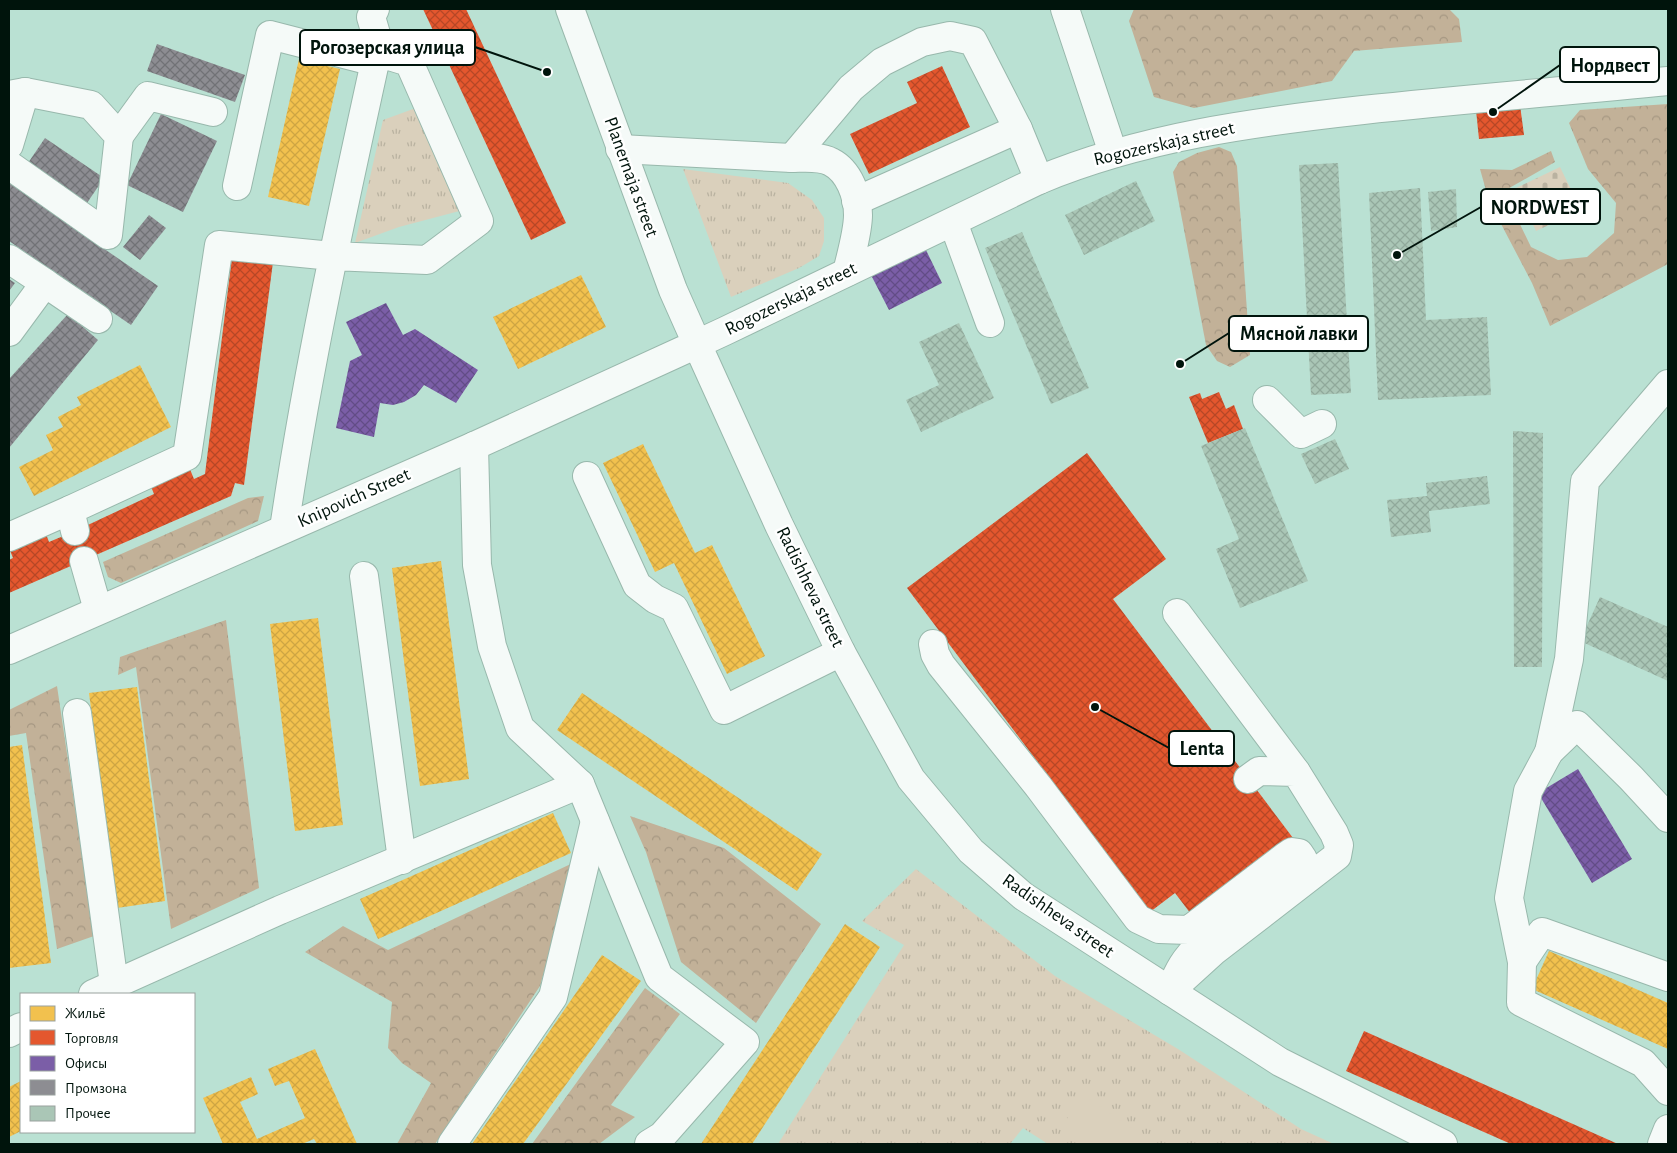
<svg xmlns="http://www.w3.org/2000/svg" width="1677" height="1153" font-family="'Alegreya Sans',sans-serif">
  <defs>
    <pattern id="grass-tufts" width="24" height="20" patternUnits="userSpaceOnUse" patternTransform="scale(1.25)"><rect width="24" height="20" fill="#dad0bc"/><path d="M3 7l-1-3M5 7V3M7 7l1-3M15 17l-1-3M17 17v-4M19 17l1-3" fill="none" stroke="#b9b2a0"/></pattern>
    <pattern id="forest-crowns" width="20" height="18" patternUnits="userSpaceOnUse" patternTransform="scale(1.25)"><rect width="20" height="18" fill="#c2b198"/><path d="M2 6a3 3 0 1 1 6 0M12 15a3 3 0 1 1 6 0" fill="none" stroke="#a59782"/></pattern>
    <pattern id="cemetery-stones" width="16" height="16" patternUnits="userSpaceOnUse" patternTransform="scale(1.25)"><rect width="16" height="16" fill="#dad0bc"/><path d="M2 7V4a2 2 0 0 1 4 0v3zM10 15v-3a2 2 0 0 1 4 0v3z" fill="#b9b2a0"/></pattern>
    <pattern id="homes-cross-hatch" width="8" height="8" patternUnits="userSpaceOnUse" patternTransform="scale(1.25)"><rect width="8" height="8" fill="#f2c14e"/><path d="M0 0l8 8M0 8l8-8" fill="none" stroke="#cea543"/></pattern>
    <pattern id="shops-cross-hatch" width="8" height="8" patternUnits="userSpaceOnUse" patternTransform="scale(1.25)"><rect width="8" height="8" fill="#e4572e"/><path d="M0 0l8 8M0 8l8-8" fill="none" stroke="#b64726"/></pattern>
    <pattern id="offices-cross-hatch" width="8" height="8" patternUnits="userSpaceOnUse" patternTransform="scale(1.25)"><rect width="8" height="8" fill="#7b5ea7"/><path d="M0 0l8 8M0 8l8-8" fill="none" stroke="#624c86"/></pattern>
    <pattern id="industry-cross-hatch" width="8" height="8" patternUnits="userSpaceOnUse" patternTransform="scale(1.25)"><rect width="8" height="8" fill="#8d8d92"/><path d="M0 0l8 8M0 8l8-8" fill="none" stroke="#717276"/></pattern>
    <pattern id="building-cross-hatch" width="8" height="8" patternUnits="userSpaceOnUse" patternTransform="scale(1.25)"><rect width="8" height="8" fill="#aac6b6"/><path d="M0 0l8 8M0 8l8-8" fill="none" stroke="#90a99b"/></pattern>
  </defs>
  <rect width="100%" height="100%" fill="#bae1d3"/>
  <g fill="url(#grass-tufts)">
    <path d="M 424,105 L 467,209 L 399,227 L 355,243 L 383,120 Z"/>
    <path d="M 683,169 L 788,183 L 812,200 L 824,218 L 824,241 L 819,256 L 799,268 L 731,297 Z"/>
    <path d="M 916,869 L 1055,976 L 1178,1049 L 1301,1129 L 1334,1144 L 1048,1144 L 1023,1128 L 1010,1144 L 778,1144 L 904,945 L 862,921 Z"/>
  </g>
  <g fill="url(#forest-crowns)">
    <path d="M 1134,9 L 1449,9 L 1459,19 L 1462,42 L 1354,51 L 1332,81 L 1194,108 L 1154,97 L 1129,21 Z"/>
    <path d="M 1668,104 L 1668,264 L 1550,326 L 1532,283 L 1489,201 L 1480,169 L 1512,170 L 1551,151 L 1555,162 L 1504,191 L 1531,247 L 1558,260 L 1587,257 L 1614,233 L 1616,203 L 1588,169 L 1569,123 L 1580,110 Z"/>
    <path d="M 1219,147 L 1231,152 L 1237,166 L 1250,355 L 1230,367 L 1217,361 L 1206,345 L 1173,172 L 1179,162 L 1197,153 Z"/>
    <path d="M 264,496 L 258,521 L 121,583 L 108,577 L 103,562 L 248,498 Z"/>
    <path d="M 226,620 L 259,888 L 171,929 L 136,667 L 118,675 L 120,657 Z"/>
    <path d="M 57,686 L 94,936 L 57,949 L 26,733 L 9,736 L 9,710 Z"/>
    <path d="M 630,816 L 724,848 L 821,924 L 756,1023 L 681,962 L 646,852 Z"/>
    <path d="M 575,862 L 540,986 L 435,1144 L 397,1144 L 431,1083 L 402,1063 L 388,1048 L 392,1002 L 305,952 L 343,926 L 388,950 Z"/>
    <path d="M 645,988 L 680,1014 L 611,1105 L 635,1117 L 599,1144 L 532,1144 Z"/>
  </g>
  <path fill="url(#cemetery-stones)" d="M 1560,167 L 1581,210 L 1536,231 L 1516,188 Z"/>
  <path fill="#dad0bc" d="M 1084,1095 L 1147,1139 L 1144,1144 L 1093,1144 L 1063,1124 Z"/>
  <g fill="url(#homes-cross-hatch)">
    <path d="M 299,59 L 340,69 L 309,206 L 268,197 Z"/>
    <path d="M 581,275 L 606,327 L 518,369 L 493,317 Z"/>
    <path d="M 140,365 L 171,427 L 34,496 L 19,467 L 53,450 L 46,435 L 63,427 L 58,417 L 81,405 L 77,397 Z"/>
    <path d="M 643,444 L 695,553 L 712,545 L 765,656 L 727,674 L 674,563 L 655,572 L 603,463 Z"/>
    <path d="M 441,561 L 469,779 L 420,786 L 392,568 Z"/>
    <path d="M 318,618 L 343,825 L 295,831 L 270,624 Z"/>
    <path d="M 137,687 L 165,901 L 117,908 L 89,693 Z"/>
    <path d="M 582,693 L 822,854 L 797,891 L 557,730 Z"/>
    <path d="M 22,745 L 51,963 L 9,968 L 9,747 Z"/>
    <path d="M 553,813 L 571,853 L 378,939 L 360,899 Z"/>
    <path d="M 845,924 L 880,947 L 752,1144 L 701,1144 Z"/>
    <path d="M 1549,951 L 1668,1003 L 1668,1049 L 1532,989 Z"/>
    <path d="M 602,955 L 641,981 L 523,1144 L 472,1144 Z"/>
    <path d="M 315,1049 L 357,1144 L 317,1144 L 314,1139 L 302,1144 L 223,1144 L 203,1098 L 251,1077 L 258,1094 L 240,1102 L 257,1139 L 305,1118 L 289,1081 L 275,1086 L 268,1069 Z"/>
    <path d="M 21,1081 L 21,1131 L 9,1137 L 9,1087 Z"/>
  </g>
  <g fill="url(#shops-cross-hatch)">
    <path d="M 423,9 L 466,9 L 566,223 L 531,240 Z"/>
    <path d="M 942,66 L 970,127 L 869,174 L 850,134 L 917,103 L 907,82 Z"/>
    <path d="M 1520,105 L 1524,135 L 1479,139 L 1476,110 Z"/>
    <path d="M 232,257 L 273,262 L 244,485 L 235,483 L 231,496 L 9,593 L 9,560 L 13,558 L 9,548 L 44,529 L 49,542 L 75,531 L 154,494 L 150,484 L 189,467 L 194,479 L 205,474 Z"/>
    <path d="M 1219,392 L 1226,409 L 1234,405 L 1243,429 L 1208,443 L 1189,397 L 1200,393 L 1202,399 Z"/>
    <path d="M 1087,453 L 1166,559 L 1113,599 L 1293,838 L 1191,914 L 1175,893 L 1150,912 L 907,588 Z"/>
    <path d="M 1364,1031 L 1618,1144 L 1511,1144 L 1346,1071 Z"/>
  </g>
  <g fill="url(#offices-cross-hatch)">
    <path d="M 925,248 L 942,283 L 889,310 L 871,275 Z"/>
    <path d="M 386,303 L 403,335 L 415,329 L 478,370 L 456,403 L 424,385 L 416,395 L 404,402 L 393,405 L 380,403 L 374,437 L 336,428 L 350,361 L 362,355 L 346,322 Z"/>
    <path d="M 1578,769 L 1632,859 L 1592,883 L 1538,793 Z"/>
  </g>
  <g fill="url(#industry-cross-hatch)">
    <path d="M 157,44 L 245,75 L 235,102 L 147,71 Z"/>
    <path d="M 161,114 L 217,141 L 183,212 L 127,185 Z"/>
    <path d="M 45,138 L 104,178 L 87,203 L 28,163 Z"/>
    <path d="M 9,183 L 158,286 L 131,325 L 9,241 Z"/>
    <path d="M 149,215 L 166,228 L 140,260 L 123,247 Z"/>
    <path d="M 9,279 L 15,283 L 9,291 Z"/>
    <path d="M 68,314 L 98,340 L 9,448 L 9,379 Z"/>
  </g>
  <g fill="url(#building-cross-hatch)">
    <path d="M 1338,163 L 1351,393 L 1311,395 L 1299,165 Z"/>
    <path d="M 1136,181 L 1155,221 L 1084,255 L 1065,215 Z"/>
    <path d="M 1420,188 L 1426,320 L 1487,317 L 1491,395 L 1378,400 L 1369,193 Z"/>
    <path d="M 1456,189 L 1457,227 L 1431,231 L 1428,192 Z"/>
    <path d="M 1022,232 L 1089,388 L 1051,404 L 985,248 Z"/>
    <path d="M 959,323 L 994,398 L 921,432 L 906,400 L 939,385 L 919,342 Z"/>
    <path d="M 1245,428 L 1308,581 L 1240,608 L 1216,549 L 1239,539 L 1201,446 Z"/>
    <path d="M 1513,431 L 1543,433 L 1542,667 L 1514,667 Z"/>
    <path d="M 1335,439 L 1349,469 L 1315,484 L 1301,454 Z"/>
    <path d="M 1487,476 L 1490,504 L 1429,511 L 1431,532 L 1391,537 L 1387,500 L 1427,496 L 1426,483 Z"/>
    <path d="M 1600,597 L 1668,627 L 1668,681 L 1580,641 Z"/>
  </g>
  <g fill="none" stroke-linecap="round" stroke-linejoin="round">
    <g stroke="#98b8ac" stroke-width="30">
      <g id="minor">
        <path d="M 375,9 L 371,17 L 376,34 L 386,55"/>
        <path d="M 1065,9 L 1113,153"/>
        <path d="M 9,95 L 25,92 L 91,105 L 119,136 L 108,235 L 9,165"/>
        <path d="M 1018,129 L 1039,180"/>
        <path d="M 119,136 L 148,96 L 213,112"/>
        <path d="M 9,145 L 25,92"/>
        <path d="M 620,149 L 792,158 C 804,158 820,156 831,162 C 849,171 858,196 858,215 C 858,231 851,256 847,272"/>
        <path d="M 792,158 L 851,88 L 882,62 L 922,42 L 950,36 L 973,41 L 1018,129 L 856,201"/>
        <path d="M 237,186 L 270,35 L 375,62"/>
        <path d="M 953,222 L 990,323"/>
        <path d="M 9,259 L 45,283"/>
        <path d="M 9,332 L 45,283 L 98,319"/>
        <path d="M 1267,400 L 1301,434 L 1322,424"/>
        <path d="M 474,446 L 477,565 L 492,646 L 520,728 L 580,784 L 659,977 L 745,1042 L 662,1136 L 649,1144"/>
        <path d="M 587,476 L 637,585 L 655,599 L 674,608 L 724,710 L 841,652"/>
        <path d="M 75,531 L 70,510 L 187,456 L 219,245 L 332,256 L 427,260 L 479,221 L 409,62 L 386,55 L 375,62 C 341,217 307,372 284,529"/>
        <path d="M 9,537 L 70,510"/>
        <path d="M 84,561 L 98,610"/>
        <path d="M 364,576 L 402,860"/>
        <path d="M 1177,613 L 1296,772"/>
        <path d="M 933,644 L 935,654 L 941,665 L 1038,786 L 1138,919 L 1159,929 L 1189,930 L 1286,856 L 1292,852 L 1299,853 L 1303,859 L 1300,865 L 1202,942 C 1184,960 1179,969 1170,991 L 1214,951 L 1337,856 L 1339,845 L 1334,833 L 1296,772 L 1259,771 L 1248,779"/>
        <path d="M 77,713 L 114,984"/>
        <path d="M 1549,752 L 1569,659 L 1585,481 L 1668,384"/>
        <path d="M 1668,818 L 1631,778 L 1577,725 L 1549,752 L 1528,791 L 1509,898 L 1522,962 L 1521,1002 L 1643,1063 L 1668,1091"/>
        <path d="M 1522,962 L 1542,932 L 1668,977"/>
        <path d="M 93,994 L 280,910 L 580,784"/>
        <path d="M 9,1033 L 21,1027"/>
        <path d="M 452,1144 L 553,997 L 595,821"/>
        <path d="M 1443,1144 L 1280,1062 L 1023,896 L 971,851 L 911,779 L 841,652 L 779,525 L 697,344 L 725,331 L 1039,180 C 1142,137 1254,122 1363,110 C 1465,99 1567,91 1668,81"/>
        <path d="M 1662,1144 L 1668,1129"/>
      </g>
    </g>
    <g stroke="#98b8ac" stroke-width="30">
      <path id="major" d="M 9,650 L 474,446 L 697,344 L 673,290 L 570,9"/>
    </g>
    <use href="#minor" stroke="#f5faf8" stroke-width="28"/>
    <use href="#major" stroke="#f5faf8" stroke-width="28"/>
  </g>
  <g text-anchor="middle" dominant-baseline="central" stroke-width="5" stroke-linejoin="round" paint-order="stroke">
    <g font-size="19" fill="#00140c" stroke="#fff">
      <text transform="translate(1164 144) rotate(-13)">Rogozerskaja street</text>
      <text transform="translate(631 177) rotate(70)">Planernaja street</text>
      <text transform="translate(791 299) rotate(-26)">Rogozerskaja street</text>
      <text transform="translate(354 498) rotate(-24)">Knipovich Street</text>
      <text transform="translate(810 587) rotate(64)">Radishheva street</text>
      <text transform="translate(1058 916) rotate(35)">Radishheva street</text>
    </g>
  </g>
  <path fill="none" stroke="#00140c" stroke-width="2" d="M547 72L475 47M1493 112L1560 65M1397 255L1481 207M1180 364L1229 333M1095 707L1169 748"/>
  <g fill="#00140c" stroke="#fff" stroke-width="2">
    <circle cx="547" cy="72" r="5"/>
    <circle cx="1493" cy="112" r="5"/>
    <circle cx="1397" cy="255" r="5"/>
    <circle cx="1180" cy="364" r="5"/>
    <circle cx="1095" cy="707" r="5"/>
  </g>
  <g fill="#fff" stroke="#00140c" stroke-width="2">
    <rect x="300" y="30" width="175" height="35" rx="5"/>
    <rect x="1560" y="47" width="99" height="35" rx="5"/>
    <rect x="1481" y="189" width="119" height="35" rx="5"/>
    <rect x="1229" y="316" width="139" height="35" rx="5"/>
    <rect x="1169" y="731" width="65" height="35" rx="5"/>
  </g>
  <g font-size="20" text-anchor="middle" font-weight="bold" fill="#00140c">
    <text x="387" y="54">Рогозерская улица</text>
    <text x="1610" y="72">Нордвест</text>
    <text x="1540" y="214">NORDWEST</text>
    <text x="1299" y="340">Мясной лавки</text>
    <text x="1202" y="755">Lenta</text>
  </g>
  <rect width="1677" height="1153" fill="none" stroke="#00140c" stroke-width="20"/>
  <rect x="20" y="993" width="175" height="140" fill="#ffffff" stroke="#99a19e"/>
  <rect x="30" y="1006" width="25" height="15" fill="#f2c14e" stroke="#99a19e"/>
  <text x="65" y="1018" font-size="15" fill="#00140c">Жильё</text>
  <rect x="30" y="1030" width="25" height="15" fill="#e4572e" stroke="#99a19e"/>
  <text x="65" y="1043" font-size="15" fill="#00140c">Торговля</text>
  <rect x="30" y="1056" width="25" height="15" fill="#7b5ea7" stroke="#99a19e"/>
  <text x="65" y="1068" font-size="15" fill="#00140c">Офисы</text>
  <rect x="30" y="1080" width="25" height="15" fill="#8d8d92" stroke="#99a19e"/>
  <text x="65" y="1093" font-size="15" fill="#00140c">Промзона</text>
  <rect x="30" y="1106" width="25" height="15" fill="#aac6b6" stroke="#99a19e"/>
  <text x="65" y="1118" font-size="15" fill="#00140c">Прочее</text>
</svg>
